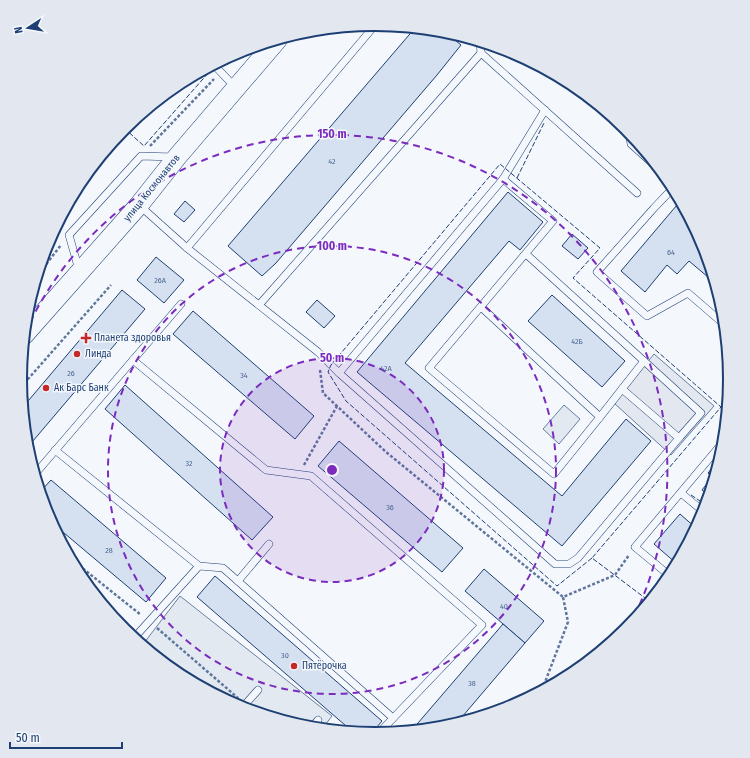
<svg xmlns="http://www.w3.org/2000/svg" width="750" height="758" font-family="'Fira Sans Condensed',sans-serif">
  <rect width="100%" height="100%" fill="#f4f7fb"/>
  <g fill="#e3e9f0" stroke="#687fa3">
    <path d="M 564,405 L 580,419 L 559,444 L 543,429 Z"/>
    <path d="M 180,596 L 332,716 L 322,729 L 306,727 L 239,707 L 189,680 L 144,643 Z"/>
  </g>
  <path fill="#e3e8f0" stroke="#687fa3" d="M 654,354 L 714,406 L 671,455 L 614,403 Z"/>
  <g fill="#d5e0f0" stroke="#1d3f73">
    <path d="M 415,28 L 444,31 L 461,45 L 437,75 L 276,263 L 262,276 L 228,246 Z"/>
    <path d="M 119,134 L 121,135 L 80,182 Z"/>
    <path d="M 508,192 L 543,222 L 520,250 L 509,241 L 405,363 L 562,496 L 626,419 L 651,441 L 562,546 L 357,372 Z"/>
    <path d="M 185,201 L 195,210 L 184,222 L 174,214 Z"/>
    <path d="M 677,205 L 687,213 L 703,243 L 715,283 L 689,261 L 677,274 L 667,265 L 645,292 L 621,271 Z"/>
    <path d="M 572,234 L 588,248 L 578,259 L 562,246 Z"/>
    <path d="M 156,257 L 184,280 L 164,303 L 137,280 Z"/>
    <path d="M 122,290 L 145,309 L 27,448 L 23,407 Z"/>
    <path d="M 552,295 L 625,361 L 602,387 L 528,321 Z"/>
    <path d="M 317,300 L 335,316 L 324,328 L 306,312 Z"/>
    <path d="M 193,311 L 314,416 L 295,439 L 173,334 Z"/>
    <path d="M 125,385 L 273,517 L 252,540 L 105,409 Z"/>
    <path d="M 339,441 L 463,548 L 442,572 L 318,466 Z"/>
    <path d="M 720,458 L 709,496 L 702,490 L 712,477 L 708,473 Z"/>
    <path d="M 51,480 L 166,578 L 146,602 L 51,522 L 47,515 L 40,492 Z"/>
    <path d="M 680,514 L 696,528 L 677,564 L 654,544 Z"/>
    <path d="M 484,569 L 544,621 L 525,643 L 465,591 Z"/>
    <path d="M 215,576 L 382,721 L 371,734 L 353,732 L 197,597 Z"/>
    <path d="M 631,617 L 634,620 L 626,630 L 604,648 Z"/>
    <path d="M 503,624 L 525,643 L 456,724 L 444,727 L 412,730 Z"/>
  </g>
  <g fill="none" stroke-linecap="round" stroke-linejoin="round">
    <g stroke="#1d3f73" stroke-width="8">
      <g id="lane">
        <path d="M 480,42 L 481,53 L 637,193"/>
        <path d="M 214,65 L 236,88"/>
        <path d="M 629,132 L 631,144 L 662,172"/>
        <path d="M 503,179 L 339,373 L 555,564 L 569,564 L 578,558 L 679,438 L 622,389"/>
        <path d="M 673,188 L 654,208 L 597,272 L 647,316 L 688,293 L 725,325"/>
        <path d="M 139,205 L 187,248 L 318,352 L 339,373"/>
        <path d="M 187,248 L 376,24"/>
        <path d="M 526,254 L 644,361 L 600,417"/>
        <path d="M 79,270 L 69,235 L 141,156 L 174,157"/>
        <path d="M 259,305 L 481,53"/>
        <path d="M 481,307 L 600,417 L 554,474 L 429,368 L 553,221 L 503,179 L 545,110"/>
        <path d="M 133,360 L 266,470 L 311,476 L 482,625 L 378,734"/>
        <path d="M 644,361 L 701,413 L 679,438"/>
        <path d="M 55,450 L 199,566 L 223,568 L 393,718"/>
        <path d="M 35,474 L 181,304"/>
        <path d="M 681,493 L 704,512"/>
        <path d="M 670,576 L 635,547 L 724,441"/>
        <path d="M 238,581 L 269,544"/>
        <path d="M 134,638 L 199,566"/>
        <path d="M 242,708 L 258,690"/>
        <path d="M 311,728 L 318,720"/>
      </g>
    </g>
    <g stroke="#1d3f73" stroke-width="20">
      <path id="secondary" d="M 24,335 L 139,205 L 177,157 L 278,39"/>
    </g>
    <g stroke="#5e769c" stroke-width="2.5" stroke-dasharray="3 2" stroke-linecap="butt">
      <path d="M 226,64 L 235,53"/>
      <path d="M 150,146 L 214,79"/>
      <path d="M 37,276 L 61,245"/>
      <path d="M 320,370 L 323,393 L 386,452 L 563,597 L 615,575 L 629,555"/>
      <path d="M 21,387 L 111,285"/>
      <path d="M 304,465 L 337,406"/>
      <path d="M 71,559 L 141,615"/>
      <path d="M 157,628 L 238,698"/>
      <path d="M 542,690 L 568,622 L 563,597"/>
    </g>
    <use href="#lane" stroke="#f4f7fb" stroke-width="7"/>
    <use href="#secondary" stroke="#f4f7fb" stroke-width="19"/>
    <g stroke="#1d3f73" stroke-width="1" stroke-dasharray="5 2" stroke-linecap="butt">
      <path d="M 124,128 L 144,146 L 217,63"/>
      <path d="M 517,178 L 544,123"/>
      <path d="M 691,495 L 706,505"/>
      <path d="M 592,558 L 557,586 L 346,401 L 328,372 L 331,365 L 500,164 L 600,248 L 573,278 L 721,407 L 592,558 L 649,601"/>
    </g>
  </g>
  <circle cx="332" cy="470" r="112" fill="#7b2cbf" fill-opacity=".12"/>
  <g fill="none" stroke="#7b2cbf" stroke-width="2" stroke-dasharray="7 5">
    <circle cx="332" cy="470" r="112"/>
    <circle cx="332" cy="470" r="224"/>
    <path d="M25 333A336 336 0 1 1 631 623"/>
  </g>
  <g fill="#c62828" stroke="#f4f7fb" stroke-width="1.5">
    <path d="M84 332h4v4h4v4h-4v4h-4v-4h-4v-4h4z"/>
    <circle cx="77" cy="354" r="4"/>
    <circle cx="46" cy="388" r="4"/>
    <circle cx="294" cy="666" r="4"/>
  </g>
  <g text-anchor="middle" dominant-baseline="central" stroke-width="3" stroke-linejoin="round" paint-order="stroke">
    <g font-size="8" fill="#4b6792">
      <text x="332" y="161">42</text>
      <text x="671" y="252">64</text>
      <text x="160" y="280">26А</text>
      <text x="577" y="341">42Б</text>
      <text x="386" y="368">42А</text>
      <text x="71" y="373">26</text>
      <text x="244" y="375">34</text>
      <text x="189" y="463">32</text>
      <text x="390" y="507">36</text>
      <text x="109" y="550">28</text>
      <text x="504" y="606">40</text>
      <text x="285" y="655">30</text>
      <text x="472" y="683">38</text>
    </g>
    <g font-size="10" fill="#1d3f73" stroke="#f4f7fb">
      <text transform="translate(152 188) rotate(-51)">улица Космонавтов</text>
    </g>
    <g font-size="10" fill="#1d3f73" stroke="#f4f7fb" text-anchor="start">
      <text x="94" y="338">Планета здоровья</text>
      <text x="85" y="354">Линда</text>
      <text x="54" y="388">Ак Барс Банк</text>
      <text x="302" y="666">Пятёрочка</text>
    </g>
  </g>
  <path d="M0 0H750V758H0ZM27 379a348 348 0 1 1 696 0a348 348 0 1 1-696 0Z" fill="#e3e8f0" fill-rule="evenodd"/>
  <path fill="none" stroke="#1d3f73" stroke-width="2" d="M27 379a348 348 0 1 1 696 0a348 348 0 1 1-696 0Z"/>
  <circle cx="332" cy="470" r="6" fill="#7b2cbf" stroke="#f4f7fb" stroke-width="2"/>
  <g font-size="12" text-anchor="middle" font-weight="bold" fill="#7b2cbf" stroke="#f4f7fb" stroke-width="3" stroke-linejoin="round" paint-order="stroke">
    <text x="332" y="138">150 m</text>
    <text x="332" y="250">100 m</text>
    <text x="332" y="362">50 m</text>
  </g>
  <g transform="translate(28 28) rotate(258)" stroke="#f4f7fb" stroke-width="3" paint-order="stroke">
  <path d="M0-3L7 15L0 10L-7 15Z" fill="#1d3f73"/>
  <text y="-6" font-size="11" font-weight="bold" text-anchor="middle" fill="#1d3f73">N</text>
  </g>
  <path d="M10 742v6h112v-6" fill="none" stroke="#1d3f73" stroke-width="2"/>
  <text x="16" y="742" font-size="12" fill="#1d3f73" stroke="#f4f7fb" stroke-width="3" paint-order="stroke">50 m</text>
</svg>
